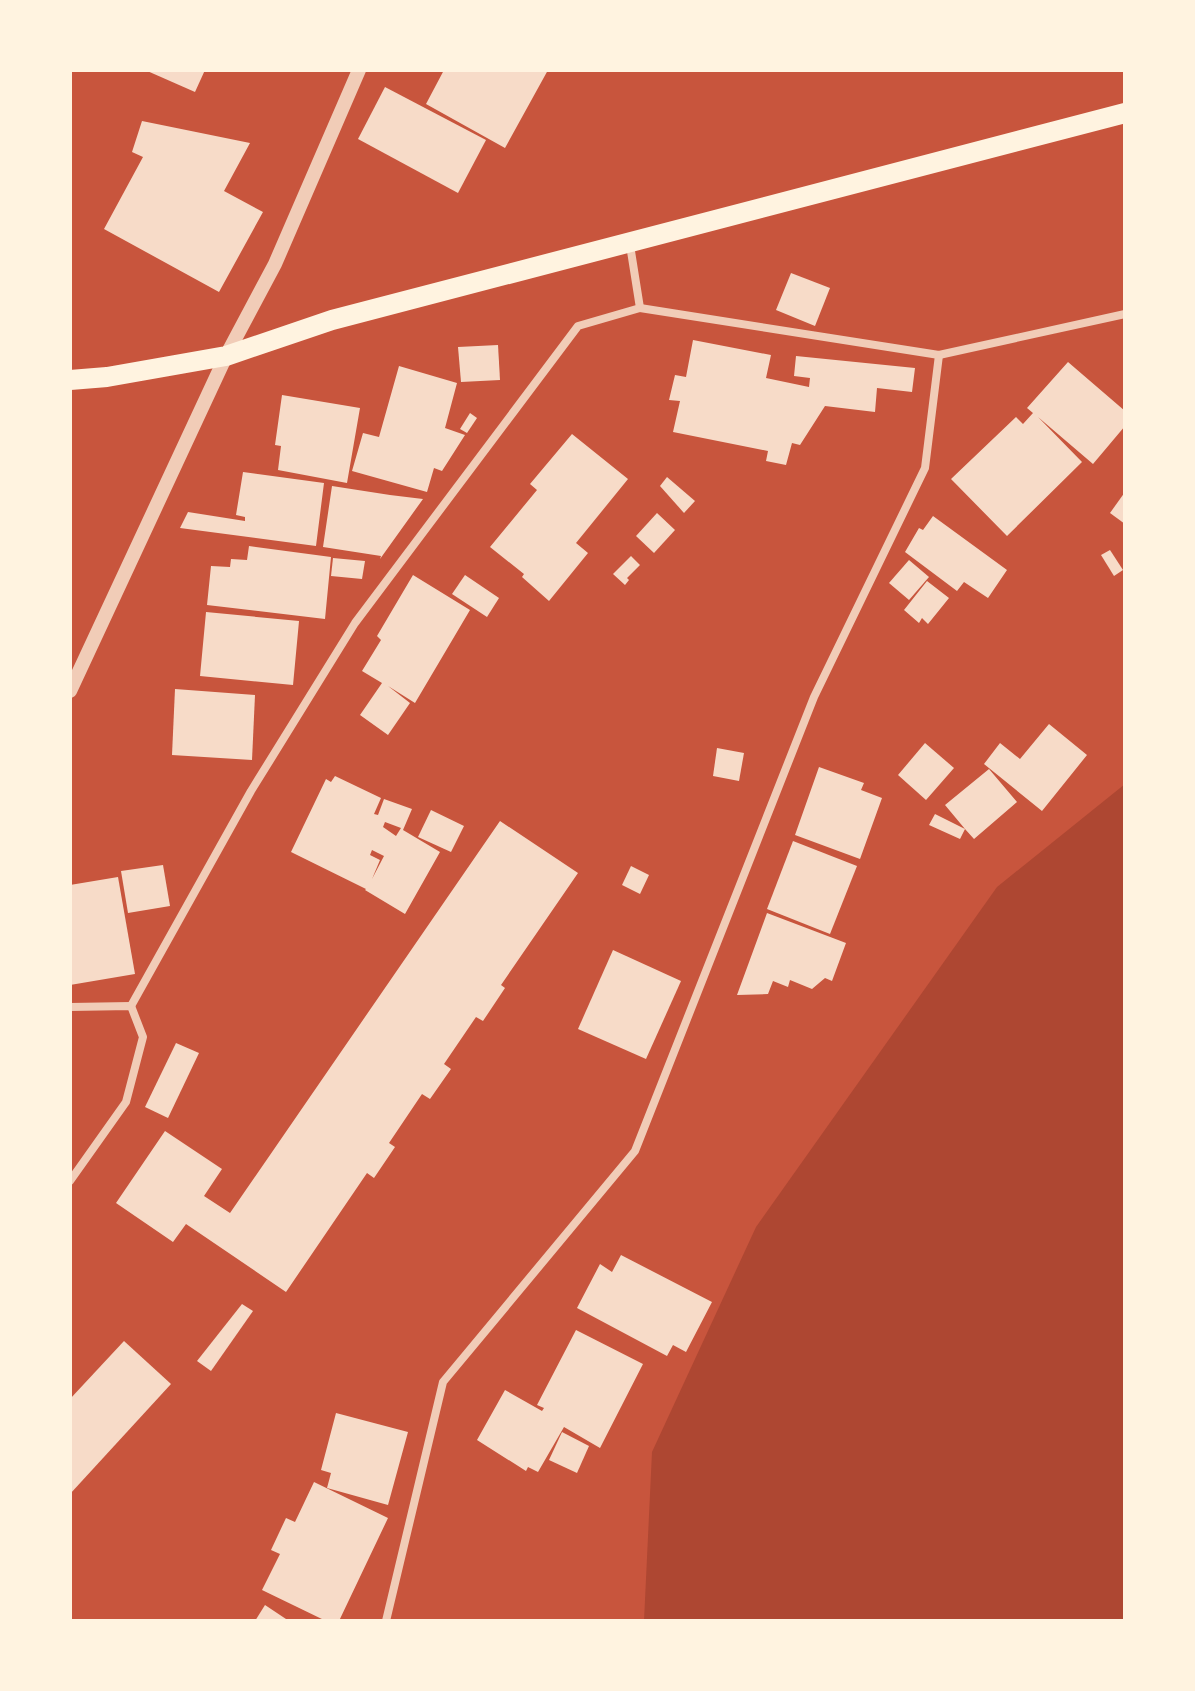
<svg xmlns="http://www.w3.org/2000/svg" width="1195" height="1691" font-family="'Sofia Sans Condensed',sans-serif">
  <rect width="100%" height="100%" fill="#c8553d"/>
  <path fill="#ae4732" d="M 1125,784 L 1125,1621 L 644,1621 L 652,1452 L 756,1227 L 997,887 Z"/>
  <g fill="#f7dbc8" fill-rule="evenodd">
    <path d="M 145,70 L 205,70 L 195,92 Z"/>
    <path d="M 444,70 L 464,71 L 548,70 L 505,148 L 426,104 Z"/>
    <path d="M 385,87 L 486,140 L 458,193 L 358,139 Z"/>
    <path d="M 142,121 L 250,143 L 224,191 L 263,212 L 219,292 L 104,229 L 143,157 L 132,152 Z"/>
    <path d="M 791,273 L 830,288 L 815,326 L 776,310 Z"/>
    <path d="M 693,340 L 771,355 L 766,378 L 809,387 L 810,378 L 794,376 L 796,356 L 915,368 L 912,392 L 877,388 L 875,412 L 825,406 L 800,445 L 792,443 L 786,465 L 766,461 L 768,451 L 673,432 L 680,401 L 669,400 L 675,375 L 686,377 Z"/>
    <path d="M 498,345 L 500,380 L 461,382 L 458,347 Z"/>
    <path d="M 1068,362 L 1125,411 L 1125,426 L 1093,464 L 1038,417 L 1082,462 L 1007,536 L 951,479 L 1016,417 L 1023,424 L 1033,413 L 1027,408 Z"/>
    <path d="M 399,366 L 457,383 L 445,428 L 465,435 L 442,471 L 434,468 L 427,492 L 352,471 L 363,433 L 379,437 Z"/>
    <path d="M 282,395 L 360,408 L 347,483 L 278,470 L 281,446 L 275,445 Z"/>
    <path d="M 470,413 L 477,418 L 467,433 L 460,429 Z"/>
    <path d="M 572,434 L 628,479 L 576,543 L 588,553 L 549,601 L 522,577 L 524,574 L 490,547 L 537,490 L 530,484 Z"/>
    <path d="M 243,472 L 324,483 L 316,546 L 180,528 L 188,512 L 245,521 L 245,517 L 236,515 Z"/>
    <path d="M 667,477 L 695,501 L 684,513 L 660,486 Z"/>
    <path d="M 332,486 L 390,495 L 423,499 L 380,559 L 381,556 L 323,547 Z"/>
    <path d="M 1125,492 L 1125,524 L 1110,513 Z"/>
    <path d="M 657,513 L 675,530 L 654,553 L 636,536 Z"/>
    <path d="M 933,516 L 1007,570 L 988,598 L 964,582 L 957,591 L 905,552 L 919,528 L 923,530 Z"/>
    <path d="M 249,546 L 331,557 L 325,619 L 207,605 L 211,566 L 230,567 L 231,559 L 247,560 Z"/>
    <path d="M 1110,550 L 1123,570 L 1114,576 L 1101,555 Z"/>
    <path d="M 631,556 L 640,565 L 627,578 L 629,580 L 625,585 L 613,574 Z"/>
    <path d="M 333,558 L 365,561 L 362,579 L 331,576 Z"/>
    <path d="M 909,560 L 929,577 L 909,600 L 889,583 Z"/>
    <path d="M 413,575 L 470,610 L 415,703 L 388,686 L 410,703 L 388,735 L 360,715 L 382,683 L 362,671 L 381,640 L 377,636 Z"/>
    <path d="M 465,575 L 499,598 L 487,617 L 452,594 Z"/>
    <path d="M 927,581 L 949,598 L 928,624 L 922,618 L 919,623 L 904,610 Z"/>
    <path d="M 206,612 L 299,621 L 293,685 L 200,676 Z"/>
    <path d="M 175,689 L 255,695 L 252,760 L 172,755 Z"/>
    <path d="M 1049,724 L 1087,755 L 1042,811 L 984,764 L 1000,743 L 1020,759 Z"/>
    <path d="M 925,743 L 954,768 L 926,800 L 898,775 Z"/>
    <path d="M 717,748 L 744,753 L 739,781 L 713,776 Z"/>
    <path d="M 819,767 L 864,783 L 861,790 L 882,798 L 860,859 L 795,835 Z"/>
    <path d="M 989,769 L 1017,802 L 974,839 L 965,829 L 960,839 L 929,825 L 935,814 L 965,829 L 945,805 Z"/>
    <path d="M 335,776 L 381,798 L 374,814 L 378,815 L 384,799 L 412,809 L 403,830 L 440,852 L 405,914 L 365,890 L 366,889 L 291,852 L 326,779 L 331,782 ZM 385,822 L 401,828 L 396,836 L 383,827 ZM 372,850 L 384,856 L 372,879 L 380,860 L 370,855 Z"/>
    <path d="M 431,810 L 464,826 L 451,852 L 418,837 Z"/>
    <path d="M 500,821 L 578,873 L 501,985 L 505,988 L 483,1021 L 476,1017 L 444,1064 L 451,1069 L 430,1099 L 422,1094 L 389,1143 L 395,1147 L 374,1178 L 367,1173 L 286,1292 L 186,1224 L 173,1242 L 116,1203 L 165,1131 L 222,1169 L 204,1196 L 230,1213 Z"/>
    <path d="M 793,841 L 857,866 L 830,934 L 767,909 Z"/>
    <path d="M 163,865 L 170,906 L 128,913 L 121,871 Z"/>
    <path d="M 631,866 L 649,875 L 640,894 L 622,885 Z"/>
    <path d="M 118,877 L 135,974 L 70,985 L 70,885 Z"/>
    <path d="M 767,913 L 846,943 L 832,981 L 825,978 L 812,989 L 790,980 L 788,987 L 773,981 L 768,994 L 737,995 Z"/>
    <path d="M 613,950 L 681,981 L 646,1059 L 578,1029 Z"/>
    <path d="M 176,1043 L 199,1053 L 168,1118 L 145,1107 Z"/>
    <path d="M 621,1255 L 712,1302 L 686,1352 L 673,1345 L 667,1356 L 577,1308 L 600,1264 L 612,1272 Z"/>
    <path d="M 242,1304 L 253,1311 L 211,1371 L 197,1361 Z"/>
    <path d="M 576,1330 L 643,1364 L 600,1448 L 564,1427 L 538,1472 L 528,1467 L 526,1471 L 477,1440 L 505,1390 L 542,1411 L 544,1408 L 537,1405 Z"/>
    <path d="M 124,1341 L 171,1384 L 70,1494 L 70,1399 Z"/>
    <path d="M 336,1413 L 408,1432 L 388,1505 L 327,1488 L 331,1473 L 321,1470 Z"/>
    <path d="M 562,1432 L 589,1446 L 577,1473 L 549,1460 Z"/>
    <path d="M 314,1482 L 388,1518 L 339,1621 L 326,1621 L 262,1590 L 280,1554 L 271,1550 L 286,1518 L 295,1522 Z"/>
    <path d="M 265,1605 L 289,1621 L 255,1621 Z"/>
  </g>
  <g fill="none" stroke-linecap="round" stroke-linejoin="round">
    <g stroke="#f1ccb7" stroke-width="8">
      <path d="M 640,308 L 939,355 L 1125,314"/>
      <path d="M 131,1006 L 251,791 L 355,623 L 578,326 L 640,308 L 630,245"/>
      <path d="M 70,1007 L 131,1006 L 143,1037 L 126,1102 L 70,1181"/>
      <path d="M 386,1621 L 443,1382 L 635,1151 L 814,697 L 925,468 L 939,355"/>
    </g>
    <path stroke="#f1ccb7" stroke-width="14" d="M 70,691 L 226,356 L 275,264 L 359,70"/>
    <path stroke="#fff3e0" stroke-width="20" d="M 70,380 L 107,377 L 226,356 L 332,320 L 1125,113"/>
  </g>
  <rect width="1195" height="1691" fill="none" stroke="#fff3e0" stroke-width="144"/>
</svg>
